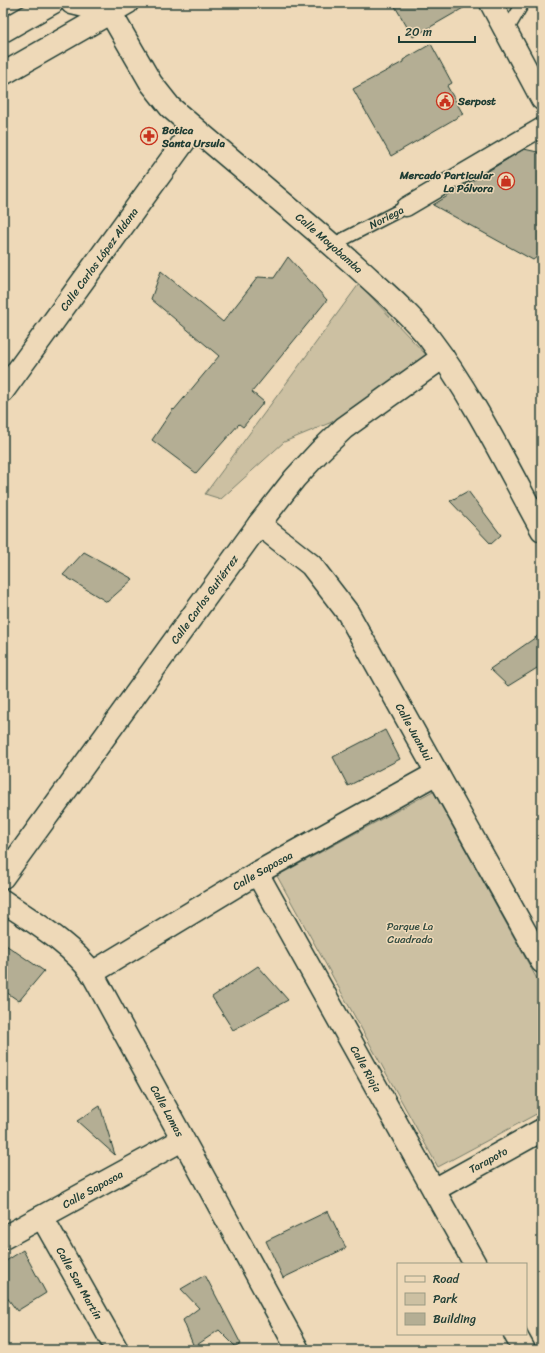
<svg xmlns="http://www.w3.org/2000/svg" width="545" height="1353" font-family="Sriracha,sans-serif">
  <rect width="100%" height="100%" fill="#eed9b8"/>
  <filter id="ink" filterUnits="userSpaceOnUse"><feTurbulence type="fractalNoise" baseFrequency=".025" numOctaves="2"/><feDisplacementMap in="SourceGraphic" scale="8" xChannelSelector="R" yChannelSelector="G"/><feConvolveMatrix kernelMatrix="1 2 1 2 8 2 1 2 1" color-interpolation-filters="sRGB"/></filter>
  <g filter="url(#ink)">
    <g fill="#ccc0a2" stroke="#767e6b">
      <path d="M 359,284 L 430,359 L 332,422 L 284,442 L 221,499 L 205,494 Z"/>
      <path d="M 433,791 L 542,988 L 542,1111 L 438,1167 L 277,876 Z"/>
    </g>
    <g fill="#b4ae94" stroke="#1f3d34">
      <path d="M 393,3 L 472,3 L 413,37 Z"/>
      <path d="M 431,44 L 452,83 L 447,86 L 463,114 L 391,156 L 353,89 L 403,62 L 403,60 Z"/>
      <path d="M 524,149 L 542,153 L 542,253 L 533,260 L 433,205 Z"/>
      <path d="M 288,257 L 327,300 L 252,392 L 264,402 L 243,427 L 239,424 L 196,473 L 152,440 L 173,409 L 174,410 L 219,356 L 151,299 L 161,271 L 223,322 L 258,277 L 274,278 Z"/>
      <path d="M 468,491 L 501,535 L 491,544 L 450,501 Z"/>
      <path d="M 84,552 L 133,579 L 107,602 L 63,575 Z"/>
      <path d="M 542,633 L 542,665 L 508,686 L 490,669 Z"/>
      <path d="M 385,730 L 400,759 L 348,786 L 333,757 Z"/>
      <path d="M 3,943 L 44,971 L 19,1001 L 3,990 Z"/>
      <path d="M 258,966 L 288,1000 L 233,1030 L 212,997 Z"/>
      <path d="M 100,1106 L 115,1155 L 77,1121 Z"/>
      <path d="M 328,1211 L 346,1248 L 283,1278 L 266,1241 Z"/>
      <path d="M 23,1250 L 46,1293 L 17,1311 L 3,1292 L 3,1263 Z"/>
      <path d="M 205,1275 L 241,1344 L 236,1347 L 219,1330 L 194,1347 L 183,1320 L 199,1308 L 181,1289 Z"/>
    </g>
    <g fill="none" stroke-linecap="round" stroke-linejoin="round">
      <g stroke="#1f3d34" stroke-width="15">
        <g id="service">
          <path d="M 506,32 L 523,3"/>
          <path id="s1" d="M 332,245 L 406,207"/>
        </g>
      </g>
      <g stroke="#1f3d34" stroke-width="21">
        <path id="pedestrian" d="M 406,207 L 542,127"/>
      </g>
      <g stroke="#1f3d34" stroke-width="25">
        <g id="minor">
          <path id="s2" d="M 72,3 L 110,12 L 151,83 L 170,107 C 232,161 297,213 358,268 C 382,290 408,312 429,338 C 474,397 506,465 542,530"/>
          <path id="s3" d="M 3,391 L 194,128"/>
          <path id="s4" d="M 259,524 L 311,565 L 348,613 L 542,962"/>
          <path id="s5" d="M 257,873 L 475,1264"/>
          <path id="s6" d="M 3,877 L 259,524 L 295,478 L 320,451 L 344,428 L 443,357"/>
          <path id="s7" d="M 3,901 C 33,922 71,944 92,973 L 298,1350"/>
          <path id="s8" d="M 92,973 L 257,873 L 437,773"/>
          <path id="s9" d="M 434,1190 L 542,1130"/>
          <path id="s10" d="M 42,1217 L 117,1350"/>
          <path id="s11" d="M 3,1238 L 182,1140"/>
          <path d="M 515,1334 L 524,1350"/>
        </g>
      </g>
      <g stroke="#1f3d34" stroke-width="25">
        <path id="tertiary" d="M 491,3 L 542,99"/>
      </g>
      <g stroke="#1f3d34" stroke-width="25">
        <g id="secondary">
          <path d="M 3,31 L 52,3"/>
          <path d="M 3,74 L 127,3"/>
        </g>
      </g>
      <use href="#service" stroke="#eed9b8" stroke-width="12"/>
      <use href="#pedestrian" stroke="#eed9b8" stroke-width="18"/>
      <use href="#minor" stroke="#eed9b8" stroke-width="22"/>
      <use href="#tertiary" stroke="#eed9b8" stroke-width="22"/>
      <use href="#secondary" stroke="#eed9b8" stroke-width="22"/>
    </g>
  </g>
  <defs>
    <g id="civic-ring" transform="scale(0.9)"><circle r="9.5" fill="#eed9b8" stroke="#c8321e" stroke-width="1.5"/><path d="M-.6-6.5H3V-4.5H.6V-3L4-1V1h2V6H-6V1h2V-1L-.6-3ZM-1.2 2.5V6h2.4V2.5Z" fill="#c8321e"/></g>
    <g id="pharmacy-ring" transform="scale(0.9)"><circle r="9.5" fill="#eed9b8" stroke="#c8321e" stroke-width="1.5"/><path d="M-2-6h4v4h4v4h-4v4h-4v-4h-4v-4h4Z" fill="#c8321e"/></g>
    <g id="shop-ring" transform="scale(0.9)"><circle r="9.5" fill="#eed9b8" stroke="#c8321e" stroke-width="1.5"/><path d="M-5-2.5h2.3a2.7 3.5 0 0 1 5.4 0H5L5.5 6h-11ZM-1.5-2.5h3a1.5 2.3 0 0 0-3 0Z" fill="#c8321e"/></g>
  </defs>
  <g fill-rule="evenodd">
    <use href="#civic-ring" x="445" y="101"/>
    <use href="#pharmacy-ring" x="149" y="136"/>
    <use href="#shop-ring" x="506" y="181"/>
  </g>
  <g text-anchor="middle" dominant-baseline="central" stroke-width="3" stroke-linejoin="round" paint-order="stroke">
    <g font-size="11" font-weight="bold" fill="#1f3d34" stroke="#eed9b8" text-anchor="start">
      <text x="458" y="101">Serpost</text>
      <text x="162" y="130">Botica<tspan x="162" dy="13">Santa Ursula</tspan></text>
      <text x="493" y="175" text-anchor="end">Mercado Particular<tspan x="493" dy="13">La Pólvora</tspan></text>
    </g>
    <g font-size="11" fill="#1f3d34" stroke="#eed9b8">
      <text stroke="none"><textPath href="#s1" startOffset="61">Noriega</textPath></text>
      <text stroke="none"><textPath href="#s2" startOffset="361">Calle Moyobamba</textPath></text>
      <text stroke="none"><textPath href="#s3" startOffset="163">Calle Carlos López Aldana</textPath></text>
      <text stroke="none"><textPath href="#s6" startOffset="343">Calle Carlos Gutiérrez</textPath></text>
      <text stroke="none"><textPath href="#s4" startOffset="263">Calle JuanJui</textPath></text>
      <text stroke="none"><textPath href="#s8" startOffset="199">Calle Saposoa</textPath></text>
      <text stroke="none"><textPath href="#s5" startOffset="224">Calle Rioja</textPath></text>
      <text stroke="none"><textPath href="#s7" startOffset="272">Calle Lamas</textPath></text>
      <text stroke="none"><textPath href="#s9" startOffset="62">Tarapoto</textPath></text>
      <text stroke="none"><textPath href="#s11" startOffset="102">Calle Saposoa</textPath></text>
      <text stroke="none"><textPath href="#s10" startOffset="76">Calle San Martín</textPath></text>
    </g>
    <g font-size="11" fill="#304a3f" stroke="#eed9b8">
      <text x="410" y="926">Parque La<tspan x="410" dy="13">Cuadrada</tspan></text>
    </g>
  </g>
  <rect width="545" height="1353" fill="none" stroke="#eed9b8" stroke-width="16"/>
  <rect x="8" y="8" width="529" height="1337" fill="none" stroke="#1f3d34" stroke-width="1.5" filter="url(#ink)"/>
  <rect x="397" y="1263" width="130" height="72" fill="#eed9b8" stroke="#9b9b83"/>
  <rect x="405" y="1276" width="20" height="6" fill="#eed9b8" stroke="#9b9b83"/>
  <text x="433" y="1283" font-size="12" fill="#1f3d34">Road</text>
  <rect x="405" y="1293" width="20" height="12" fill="#ccc0a2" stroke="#9b9b83"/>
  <text x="433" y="1303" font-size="12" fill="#1f3d34">Park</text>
  <rect x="405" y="1313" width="20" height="12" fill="#b4ae94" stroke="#9b9b83"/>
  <text x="433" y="1323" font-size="12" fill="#1f3d34">Building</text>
  <path d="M399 36v6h76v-6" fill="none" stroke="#1f3d34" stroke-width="2"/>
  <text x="405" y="36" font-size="12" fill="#1f3d34" stroke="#eed9b8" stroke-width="3" paint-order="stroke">20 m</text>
</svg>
